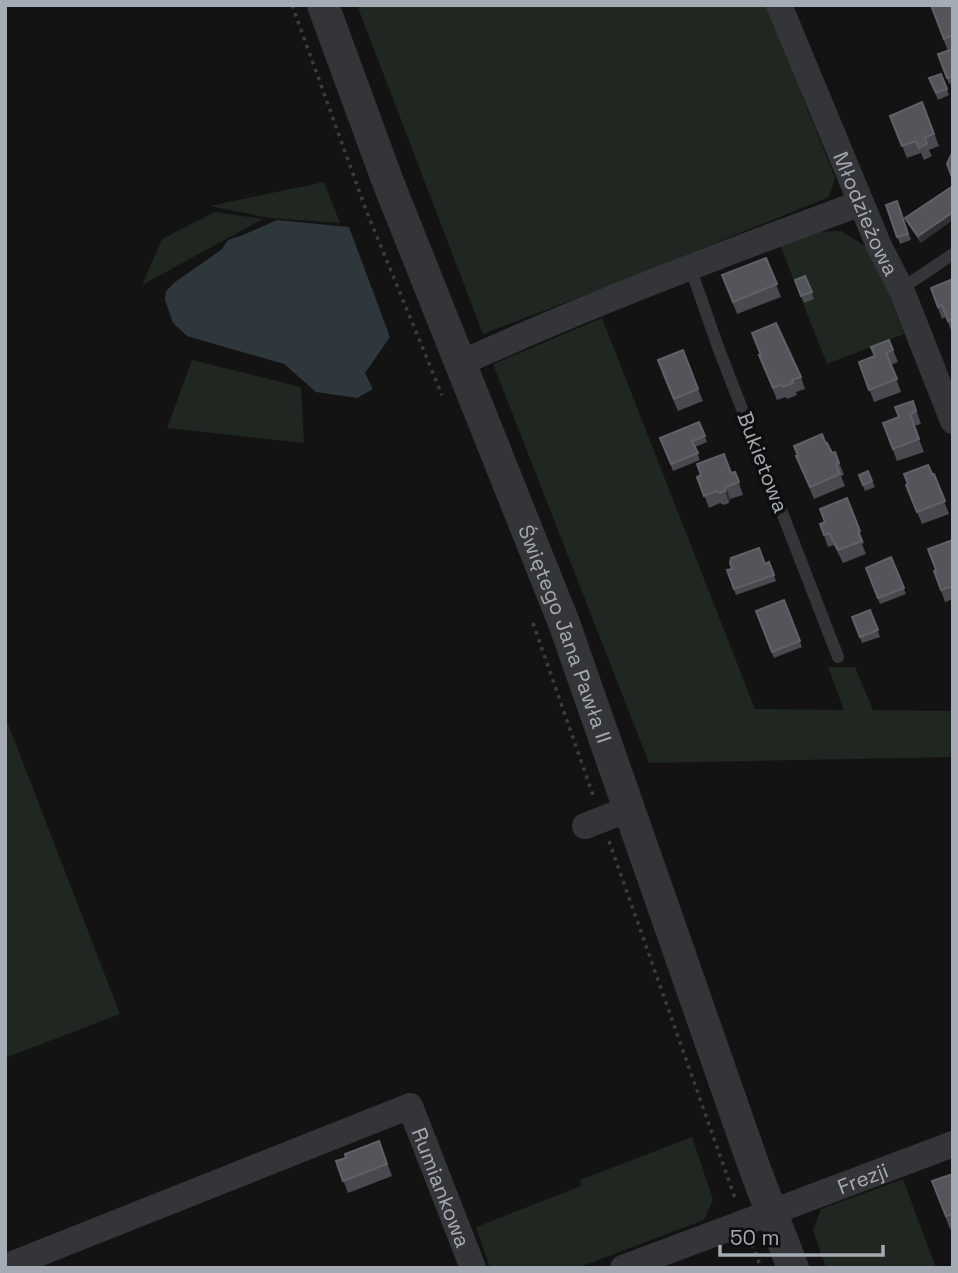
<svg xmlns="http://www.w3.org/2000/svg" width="958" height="1273" font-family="'Space Grotesk',sans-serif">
  <rect width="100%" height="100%" fill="#131314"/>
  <g fill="#1f2720">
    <path d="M 357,5 L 766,5 L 835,178 L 829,197 L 624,280 L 483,334 Z"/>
    <path d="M 324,182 L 340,223 L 269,218 L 210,206 Z"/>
    <path d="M 215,212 L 263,219 L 142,285 L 162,239 Z"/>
    <path d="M 841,231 L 869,248 L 875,257 L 904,334 L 827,364 L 780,245 L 811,232 Z"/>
    <path d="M 602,318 L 755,709 L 844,710 L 828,667 L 855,667 L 873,710 L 953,711 L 953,757 L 649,763 L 493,364 Z"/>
    <path d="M 192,360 L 301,387 L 304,443 L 167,428 Z"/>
    <path d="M 5,716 L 120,1014 L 5,1058 Z"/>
    <path d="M 692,1137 L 713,1200 L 704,1220 L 577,1268 L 490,1268 L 476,1227 L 581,1186 L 580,1180 Z"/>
    <path d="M 903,1179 L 936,1268 L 826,1268 L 813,1230 L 821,1209 Z"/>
  </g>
  <path fill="#2d373c" d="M 277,220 L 349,227 L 390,337 L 365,373 L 373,389 L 357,398 L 316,392 L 284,364 L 187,336 L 173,323 L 165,300 L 166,291 L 175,282 L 221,250 L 228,240 L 243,235 Z"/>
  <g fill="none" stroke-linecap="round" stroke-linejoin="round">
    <g stroke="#3a3c40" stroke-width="3.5" stroke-dasharray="3.5 5" stroke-linecap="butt">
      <path d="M 292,5 L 366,210 L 442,395"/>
      <path d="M 533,623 L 594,798"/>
      <path d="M 609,841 L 736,1201"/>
      <path d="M 752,1244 L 761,1268"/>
    </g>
    <g stroke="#343539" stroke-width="12">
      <path d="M 690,267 L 718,347 L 838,657"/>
      <path d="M 901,289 L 953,254"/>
    </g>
    <g stroke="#343539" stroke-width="26">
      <path id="s1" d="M 779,5 L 879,246 L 901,289 L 953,421"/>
      <path d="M 461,363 C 592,303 726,253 861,203"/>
      <path d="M 585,826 L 629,809"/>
      <path id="s2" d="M 5,1267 L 410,1106 L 473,1268"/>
      <path id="s3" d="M 623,1268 L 953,1144"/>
    </g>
    <path stroke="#343539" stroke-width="32" id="s4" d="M 323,5 L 388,182 L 564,623 L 756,1172 L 793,1268"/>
  </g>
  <g fill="#494a4f">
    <path d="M 930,5 L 953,5 L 953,82 L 949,84 L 938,54 L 948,51 Z"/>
    <path d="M 941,74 L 949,95 L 938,100 L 929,78 Z"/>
    <path d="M 922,102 L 939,146 L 929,150 L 932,156 L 924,160 L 921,153 L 907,158 L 890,116 Z"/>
    <path d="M 953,186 L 921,243 L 908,224 L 905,218 Z"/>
    <path d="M 897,201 L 911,240 L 900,244 L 886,205 Z"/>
    <path d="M 766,258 L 781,297 L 737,314 L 722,275 Z"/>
    <path d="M 805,276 L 814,299 L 804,303 L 795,280 Z"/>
    <path d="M 953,279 L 953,333 L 952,333 L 946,317 L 942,319 L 931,288 Z"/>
    <path d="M 889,340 L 898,362 L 891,365 L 901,392 L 874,402 L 859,362 L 875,356 Z"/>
    <path d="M 764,367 L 801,377 L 805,389 L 796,392 L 797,395 L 787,399 L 786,397 L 777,400 Z"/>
    <path d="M 662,373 L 698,389 L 703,401 L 678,411 Z"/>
    <path d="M 913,401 L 921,424 L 914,426 L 924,452 L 897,461 L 883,423 L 899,417 Z"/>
    <path d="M 699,422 L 707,442 L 695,447 L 700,460 L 673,471 L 660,438 Z"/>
    <path d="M 826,444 L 832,453 L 835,452 L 844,475 L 841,476 L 845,486 L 814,499 L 796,456 Z"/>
    <path d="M 735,472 L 743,495 L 730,499 L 729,503 L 724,505 L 720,503 L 709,508 L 697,477 Z"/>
    <path d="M 934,474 L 949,514 L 922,524 L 906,485 Z"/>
    <path d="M 859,475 L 872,481 L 875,487 L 865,491 Z"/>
    <path d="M 847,498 L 864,543 L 862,544 L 866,554 L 843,563 L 834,545 L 828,547 L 820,524 L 825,522 Z"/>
    <path d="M 953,540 L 953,599 L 945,602 L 934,571 L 936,570 Z"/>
    <path d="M 891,557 L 906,594 L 880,604 L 866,568 Z"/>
    <path d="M 769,562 L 776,581 L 736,595 L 727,570 L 765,564 Z"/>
    <path d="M 784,600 L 802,647 L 774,658 L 756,611 Z"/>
    <path d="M 870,610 L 880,637 L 862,643 L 852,617 Z"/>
    <path d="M 379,1141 L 392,1176 L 348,1193 L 336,1161 L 346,1158 Z"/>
    <path d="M 953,1174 L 953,1228 L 950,1229 L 932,1181 Z"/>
  </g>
  <g fill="#2f3033">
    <path d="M 953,212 L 953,220 L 921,243 L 918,236 Z"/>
    <path d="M 726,487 L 730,499 L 729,503 L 725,491 Z"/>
  </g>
  <g fill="#53555a" stroke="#606268" stroke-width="2">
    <path d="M 931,5 L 953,5 L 953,35 L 944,39 Z"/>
    <path d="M 953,49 L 953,76 L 947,78 L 938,54 Z"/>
    <path d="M 941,74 L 947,89 L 936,93 L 929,78 Z"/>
    <path d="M 922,102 L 934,134 L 925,137 L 927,144 L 919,148 L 916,141 L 902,146 L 890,116 Z"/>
    <path d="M 952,153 L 953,153 L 953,180 L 947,164 Z"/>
    <path d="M 953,186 L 953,212 L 918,236 L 905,218 Z"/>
    <path d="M 897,201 L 908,234 L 897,237 L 886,205 Z"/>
    <path d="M 766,258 L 777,284 L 733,302 L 722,275 Z"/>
    <path d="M 805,276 L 812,292 L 801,296 L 795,280 Z"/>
    <path d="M 953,279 L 953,319 L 948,321 L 942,305 L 938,307 L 931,288 Z"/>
    <path d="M 776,323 L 801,377 L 792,380 L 793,383 L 783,387 L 782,384 L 773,388 L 759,355 L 761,355 L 752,333 Z"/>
    <path d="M 889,340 L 893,350 L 886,353 L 897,379 L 869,390 L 859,362 L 875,356 L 871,347 Z"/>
    <path d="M 683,350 L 698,389 L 674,399 L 658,360 Z"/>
    <path d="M 913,401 L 916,411 L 910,414 L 919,439 L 893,449 L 883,423 L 899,417 L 895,407 Z"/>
    <path d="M 699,422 L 705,436 L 692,441 L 698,453 L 671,464 L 660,438 Z"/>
    <path d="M 822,434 L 826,444 L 827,443 L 832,453 L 835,452 L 839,463 L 836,464 L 840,474 L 810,487 L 796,456 L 798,456 L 794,446 Z"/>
    <path d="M 724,454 L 731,473 L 735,472 L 739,482 L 726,487 L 725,491 L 720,493 L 716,491 L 704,496 L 697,477 L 701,475 L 697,464 Z"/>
    <path d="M 928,465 L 932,474 L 934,474 L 945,501 L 917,512 L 906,485 L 908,484 L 904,474 Z"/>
    <path d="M 868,471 L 872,481 L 863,485 L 859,475 Z"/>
    <path d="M 847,498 L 860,531 L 858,532 L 862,541 L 838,550 L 829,533 L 824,535 L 820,524 L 825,522 L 820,509 Z"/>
    <path d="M 953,540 L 953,586 L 941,590 L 934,571 L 936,570 L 928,549 Z"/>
    <path d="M 759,548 L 765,564 L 769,562 L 774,575 L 734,589 L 727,570 L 732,569 L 730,563 L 731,558 Z"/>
    <path d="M 891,557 L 904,588 L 878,598 L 866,568 Z"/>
    <path d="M 784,600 L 800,641 L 772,652 L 756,611 Z"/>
    <path d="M 870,610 L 878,630 L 860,637 L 852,617 Z"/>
    <path d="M 379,1141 L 387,1164 L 343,1181 L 336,1161 L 346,1158 L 345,1154 Z"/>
    <path d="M 953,1174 L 953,1214 L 946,1216 L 932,1181 Z"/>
  </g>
  <g text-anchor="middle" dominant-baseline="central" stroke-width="7" stroke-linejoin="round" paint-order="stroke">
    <g font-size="21" fill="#a5abb4" stroke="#0e0e0f">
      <text stroke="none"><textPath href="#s1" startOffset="226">Młodzieżowa</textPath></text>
      <text transform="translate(763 462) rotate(69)">Bukietowa</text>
      <text stroke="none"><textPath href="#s4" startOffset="674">Świętego Jana Pawła II</textPath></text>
      <text stroke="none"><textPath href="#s3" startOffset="256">Frezji</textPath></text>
      <text stroke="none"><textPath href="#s2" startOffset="523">Rumiankowa</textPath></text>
    </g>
  </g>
  <rect width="958" height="1273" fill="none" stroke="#a5abb4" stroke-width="14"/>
  <path d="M720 1245v10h163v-10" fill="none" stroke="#a5abb4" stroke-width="3.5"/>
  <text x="730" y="1245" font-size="21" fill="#a5abb4" stroke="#0e0e0f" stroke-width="5" paint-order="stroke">50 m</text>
</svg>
